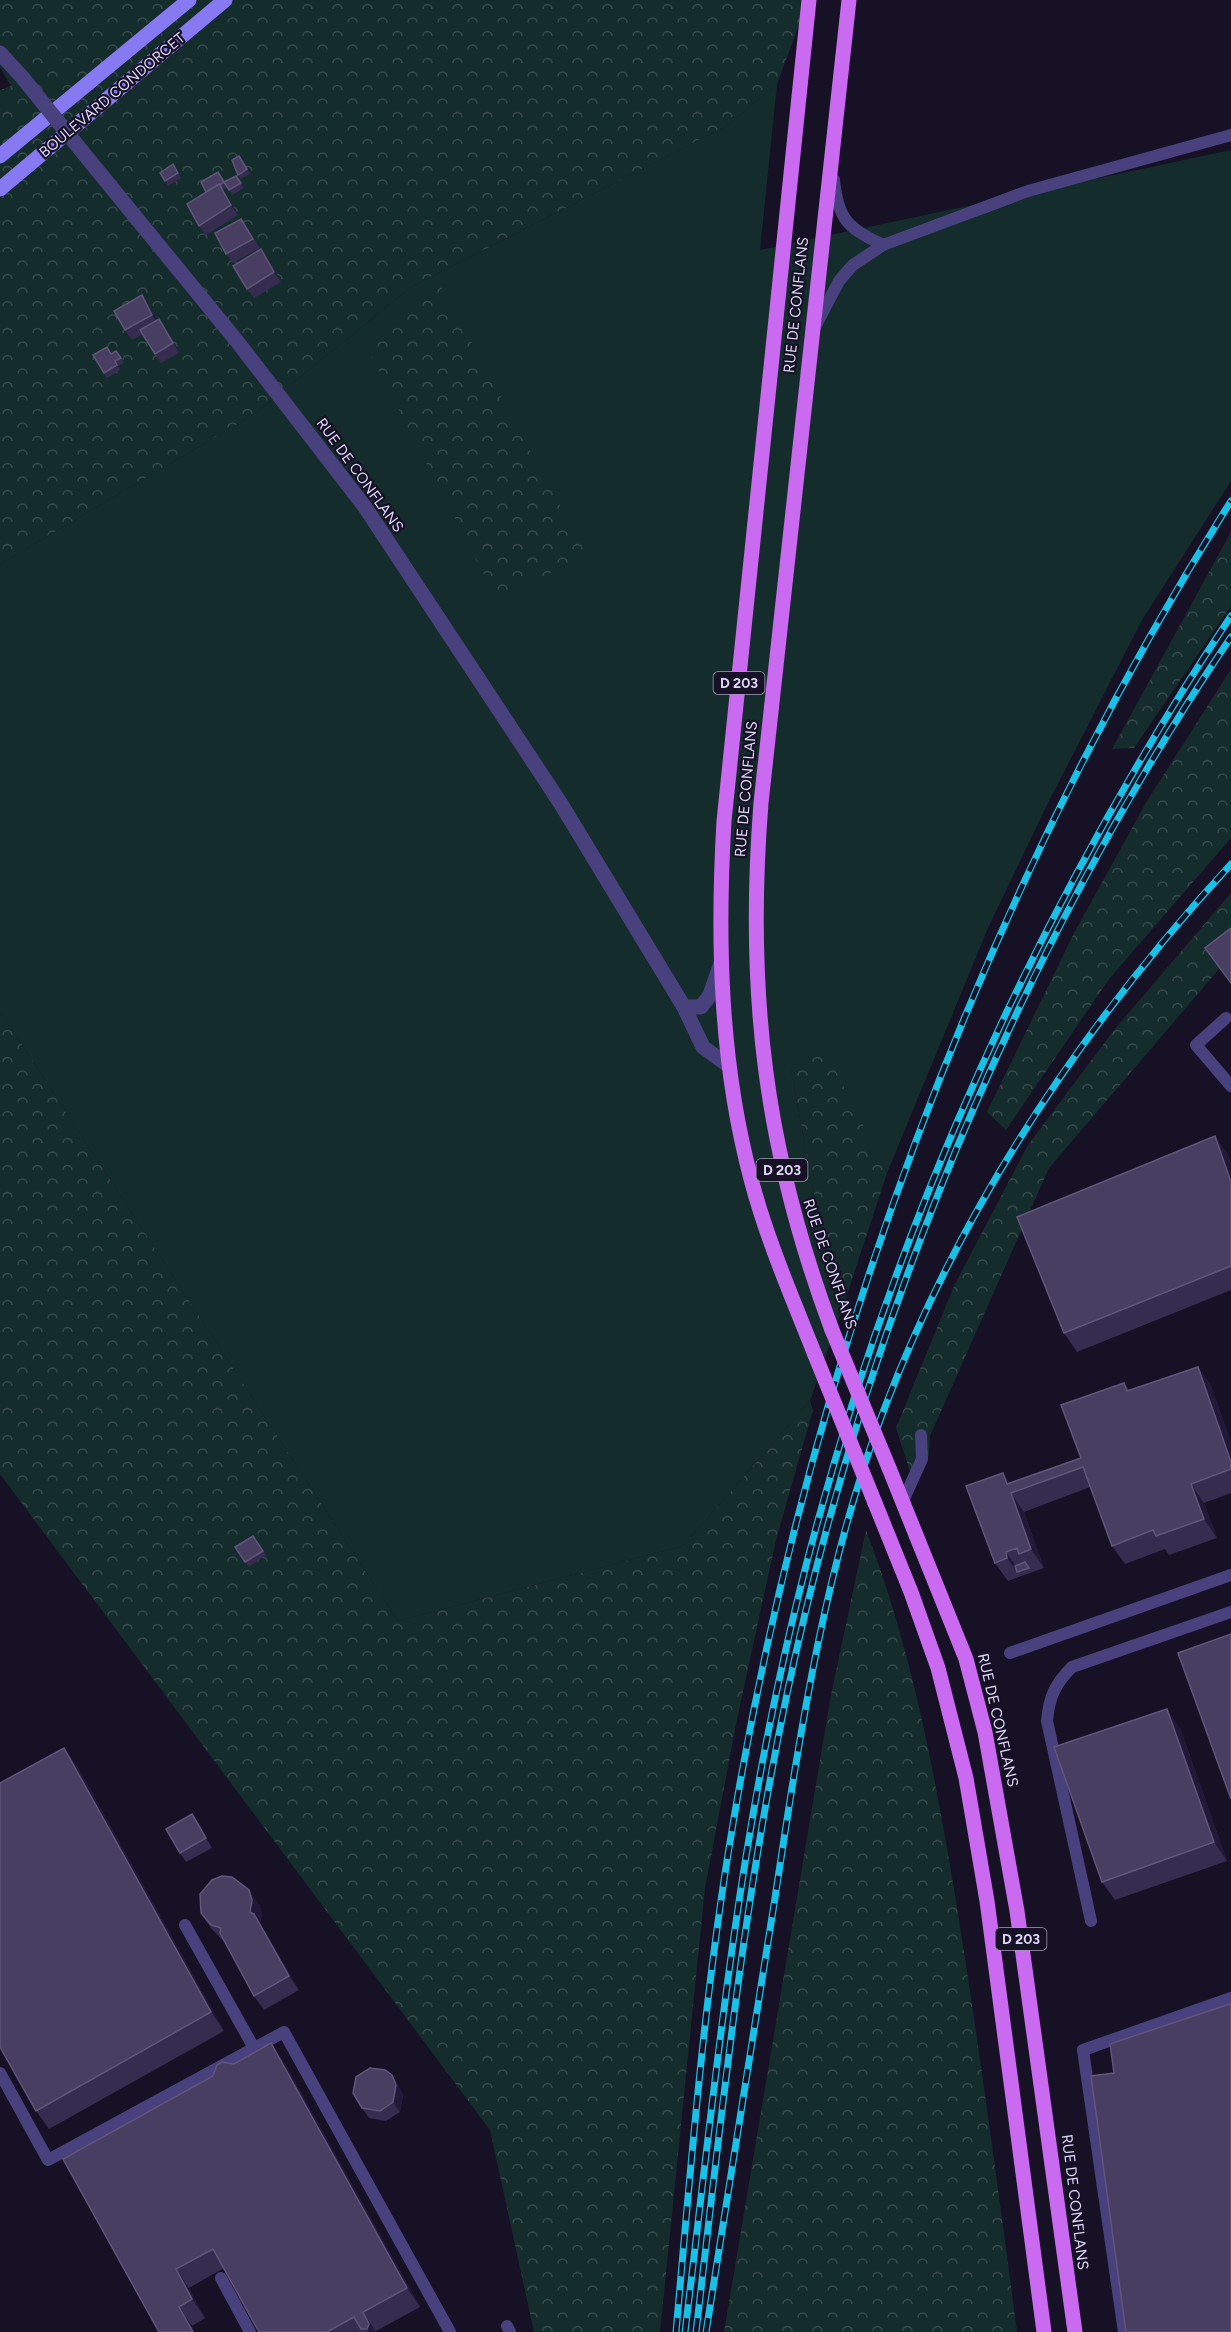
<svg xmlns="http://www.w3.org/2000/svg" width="1231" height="2332" font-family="Figtree,sans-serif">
  <defs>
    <pattern id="forest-crowns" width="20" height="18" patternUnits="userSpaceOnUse" patternTransform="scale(1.5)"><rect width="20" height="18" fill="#152c2d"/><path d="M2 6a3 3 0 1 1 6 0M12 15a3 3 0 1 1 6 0" fill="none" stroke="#374a4c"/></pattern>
  </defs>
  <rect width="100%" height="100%" fill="#161124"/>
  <path fill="#152c2d" d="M 777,84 L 760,250 L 1231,150 L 1231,481 L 1142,620 L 1047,805 L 988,928 L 887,1173 L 870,1142 L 791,1069 L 820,1227 L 844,1304 L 810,1401 L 683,1546 L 398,1621 L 0,1011 L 0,564 L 256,413 L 411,287 L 728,125 Z"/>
  <g fill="url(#forest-crowns)">
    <path d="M 0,0 L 801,0 L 800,22 L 777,84 L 728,125 L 411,287 L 256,413 L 0,564 L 0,90 L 11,86 L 0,67 Z"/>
    <path d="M 441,287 L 586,553 L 498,602 L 365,344 Z"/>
    <path d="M 1231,532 L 1231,606 L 1134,748 L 1112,749 Z"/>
    <path d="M 1231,669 L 1231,838 L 1109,979 L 1006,1130 L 987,1112 L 1074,933 L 1147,801 Z"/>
    <path d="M 1231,893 L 1231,955 L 1049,1168 L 930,1436 L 929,1455 L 915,1487 L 896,1428 L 954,1286 L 1028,1145 L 1114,1030 Z"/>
    <path d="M 0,1011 L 398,1621 L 683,1546 L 810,1401 L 813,1410 L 776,1540 L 737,1719 L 705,1888 L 660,2332 L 534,2332 L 490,2130 L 0,1474 Z"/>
    <path d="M 823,1046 L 887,1173 L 844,1304 L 820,1227 L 791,1069 Z"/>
    <path d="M 866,1530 C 912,1649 935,1776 956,1901 C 979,2044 998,2188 1017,2332 L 724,2332 L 831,1695 Z"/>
  </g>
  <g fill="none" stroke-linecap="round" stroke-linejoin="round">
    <g stroke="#49417e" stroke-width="12">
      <path d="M 834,180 C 838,220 848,228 883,245"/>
      <path d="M 815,327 L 839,281 L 853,265 L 883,245 L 1028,191 L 1231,135"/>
      <path d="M 1226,1018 L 1196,1045 L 1231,1086"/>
      <path d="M 903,1501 L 922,1459 L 921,1435"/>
      <path d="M 1010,1653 L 1231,1575"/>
      <path d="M 1091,1921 L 1047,1721 C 1049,1697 1055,1684 1072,1667 L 1231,1612"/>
      <path d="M 185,1925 L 254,2048"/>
      <path d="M 0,2073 L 48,2160 L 284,2032 L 450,2332"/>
      <path d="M 221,2278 L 250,2332"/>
      <path d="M 507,2326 L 510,2332"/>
      <path d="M 1124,2332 L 1083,2050 L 1231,1998"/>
    </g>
    <g stroke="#49417e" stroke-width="15">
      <path d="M 0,53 L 22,77"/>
      <path d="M 89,160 L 236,340 L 365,507 L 561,804 L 684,1007 L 703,1047 L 729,1066"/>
      <path d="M 684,1007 L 701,1007 L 710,995 L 721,963"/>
    </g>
    <g stroke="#8679f2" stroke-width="15">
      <path d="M 0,156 L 189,0"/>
      <path d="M 0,189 L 225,0"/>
    </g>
    <g stroke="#c96af0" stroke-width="15">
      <path d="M 809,0 L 724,821 C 717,941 720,1063 751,1179 C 767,1240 792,1297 815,1355"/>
      <path d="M 832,1330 C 765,1151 746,993 761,803 L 849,0"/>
      <path d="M 889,1468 L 966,1659 L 985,1732 L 1017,1911 L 1075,2332"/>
      <path d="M 875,1503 L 911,1592 L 938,1668 L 966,1778 L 987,1901 L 1044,2332"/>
    </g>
    <g stroke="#17c1e8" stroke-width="7">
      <g id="rail">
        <path d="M 676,2332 C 691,2164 704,1996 732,1830 C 808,1367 980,899 1231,501"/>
        <path d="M 685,2332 C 712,2111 733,1888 781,1671 C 863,1295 1018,936 1231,616"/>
        <path d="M 696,2332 C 724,2094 748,1852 804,1618 C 886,1274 1032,930 1231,637"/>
        <path d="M 706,2332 C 729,2187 752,2042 775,1898 C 800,1733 825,1563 885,1407 C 963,1203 1084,1024 1231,864"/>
      </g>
    </g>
    <use href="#rail" stroke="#161124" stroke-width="4.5" stroke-dasharray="14" stroke-linecap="butt"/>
    <path stroke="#49417e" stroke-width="15" d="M 22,77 L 89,160"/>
    <g stroke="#c96af0" stroke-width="15">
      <path d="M 832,1330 L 889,1468"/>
      <path d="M 815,1355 L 875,1503"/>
    </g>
  </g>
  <g fill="#362c50">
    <path d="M 239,156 L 250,174 L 241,179 L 238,175 Z"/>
    <path d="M 173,164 L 181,178 L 168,186 L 165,181 Z"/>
    <path d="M 236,176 L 244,188 L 232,195 L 227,187 L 223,190 L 238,215 L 206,235 L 199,226 L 187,204 Z"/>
    <path d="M 241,219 L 260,248 L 233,263 L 226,254 Z"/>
    <path d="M 268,259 L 281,282 L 254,298 L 247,289 Z"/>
    <path d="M 142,295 L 157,320 L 166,329 L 179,353 L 161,363 L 143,334 L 132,340 L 125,330 Z"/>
    <path d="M 116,351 L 124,363 L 118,366 L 120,370 L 107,378 L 104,373 L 111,354 Z"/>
    <path d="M 1215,1136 L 1228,1155 L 1231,1164 L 1231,1290 L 1077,1352 L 1064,1333 Z"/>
    <path d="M 1198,1367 L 1211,1386 L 1231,1443 L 1231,1493 L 1204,1503 L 1217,1538 L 1169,1555 L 1165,1549 L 1125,1564 L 1112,1546 L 1090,1487 L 1024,1512 L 1044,1568 L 1008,1581 L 995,1563 L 1003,1473 L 1010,1483 L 1081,1458 L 1124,1383 L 1129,1390 Z"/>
    <path d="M 253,1536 L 266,1555 L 249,1567 L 245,1562 Z"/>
    <path d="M 1180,1728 L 1227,1861 L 1115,1900 L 1102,1882 Z"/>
    <path d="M 77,1766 L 224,2031 L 49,2129 L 36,2111 Z"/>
    <path d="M 199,1824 L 212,1848 L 186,1862 L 180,1853 Z"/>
    <path d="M 259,1904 L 262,1914 L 260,1923 L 299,1990 L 264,2010 L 254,1996 L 223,1940 L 221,1939 L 211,1928 L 201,1913 Z"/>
    <path d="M 284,2062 L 420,2307 L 376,2331 L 376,2332 L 259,2332 L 224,2268 L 189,2288 L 205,2318 L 192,2326 L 63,2159 L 234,2064 Z"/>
    <path d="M 392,2075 L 398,2085 L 403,2095 L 400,2112 L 386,2121 L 369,2118 L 362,2108 Z"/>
  </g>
  <g fill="#211937">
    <path d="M 220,185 L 238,215 L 231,205 Z"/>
    <path d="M 261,249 L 268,259 L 281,282 L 274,272 Z"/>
    <path d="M 142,295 L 148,305 L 159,324 L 152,315 Z"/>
    <path d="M 159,319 L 166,329 L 179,353 L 173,343 Z"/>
    <path d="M 1215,1136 L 1228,1155 L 1231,1164 L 1231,1182 Z"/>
    <path d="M 1198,1367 L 1211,1386 L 1231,1443 L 1231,1462 Z"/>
    <path d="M 1003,1473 L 1016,1491 L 1007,1484 Z"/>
    <path d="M 1191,1484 L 1204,1503 L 1217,1538 L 1204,1519 Z"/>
    <path d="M 1011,1493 L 1024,1512 L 1044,1568 L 1031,1549 Z"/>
    <path d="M 1006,1552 L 1019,1571 L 1017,1572 L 1007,1558 Z"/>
    <path d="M 1167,1709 L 1180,1728 L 1227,1861 L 1214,1842 Z"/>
    <path d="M 64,1748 L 77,1766 L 224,2031 L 211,2012 Z"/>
    <path d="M 192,1814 L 199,1824 L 212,1848 L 206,1838 Z"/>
    <path d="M 249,1890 L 259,1904 L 262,1914 L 260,1923 L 299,1990 L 289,1976 L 250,1912 Z"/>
    <path d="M 271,2043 L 284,2062 L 420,2307 L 407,2288 Z"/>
    <path d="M 392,2075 L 398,2085 L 403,2095 L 400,2112 L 393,2102 Z"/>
    <path d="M 176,2269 L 189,2288 L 205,2318 L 192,2299 Z"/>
    <path d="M 179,2307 L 192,2326 L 195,2332 L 193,2332 Z"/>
    <path d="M 363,2312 L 376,2332 L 369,2332 L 367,2329 Z"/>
  </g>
  <g fill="#483e62" stroke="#60567a" stroke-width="1.5">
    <path d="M 239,156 L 247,169 L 238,175 L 232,160 Z"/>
    <path d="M 173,164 L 178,173 L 165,181 L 160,173 Z"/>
    <path d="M 218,172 L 224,182 L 236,176 L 241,183 L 229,190 L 224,182 L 220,185 L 222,189 L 219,184 L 206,192 L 201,182 Z"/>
    <path d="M 219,184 L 231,205 L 199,226 L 187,204 Z"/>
    <path d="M 241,219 L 253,239 L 226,254 L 215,233 Z"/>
    <path d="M 261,249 L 274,272 L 247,289 L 233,266 Z"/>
    <path d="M 142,295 L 152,315 L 125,330 L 114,311 Z"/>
    <path d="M 159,319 L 173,343 L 155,354 L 140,330 Z"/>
    <path d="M 107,347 L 111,354 L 116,351 L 121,358 L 115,361 L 117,365 L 104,373 L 93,355 Z"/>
    <path d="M 1231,928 L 1231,983 L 1205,948 Z"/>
    <path d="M 1215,1136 L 1231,1182 L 1231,1266 L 1064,1333 L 1017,1217 Z"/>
    <path d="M 1198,1367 L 1231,1462 L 1231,1469 L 1191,1484 L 1204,1519 L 1156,1536 L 1153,1530 L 1112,1546 L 1083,1467 L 1011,1493 L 1031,1549 L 1019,1554 L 1017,1548 L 1006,1552 L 1007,1558 L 995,1563 L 966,1486 L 1003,1473 L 1007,1484 L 1081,1458 L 1061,1405 L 1124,1383 L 1127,1391 Z"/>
    <path d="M 253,1536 L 263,1551 L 245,1562 L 235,1547 Z"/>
    <path d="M 1025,1562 L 1029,1568 L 1017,1572 L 1015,1566 Z"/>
    <path d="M 1231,1634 L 1231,1799 L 1178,1653 Z"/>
    <path d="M 1167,1709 L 1214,1842 L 1102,1882 L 1054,1747 Z"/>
    <path d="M 64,1748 L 211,2012 L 36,2111 L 0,2047 L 0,1783 Z"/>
    <path d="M 192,1814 L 206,1838 L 180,1853 L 166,1829 Z"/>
    <path d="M 222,1876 L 232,1877 L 249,1890 L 252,1900 L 250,1912 L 254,1914 L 289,1976 L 254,1996 L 220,1933 L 221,1928 L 211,1925 L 201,1913 L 200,1894 L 212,1880 Z"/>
    <path d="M 1230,2004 L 1231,2007 L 1231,2332 L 1126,2332 L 1091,2076 L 1114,2073 L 1110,2044 Z"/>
    <path d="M 271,2043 L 407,2288 L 363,2312 L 369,2324 L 367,2329 L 361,2329 L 354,2317 L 327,2332 L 259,2332 L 213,2249 L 176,2269 L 192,2299 L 179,2307 L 193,2332 L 159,2332 L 63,2159 L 213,2076 L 217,2065 L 222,2062 L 234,2064 Z"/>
    <path d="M 370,2068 L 385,2070 L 392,2075 L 396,2085 L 393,2102 L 380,2111 L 362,2108 L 353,2093 L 356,2077 Z"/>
  </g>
  <g text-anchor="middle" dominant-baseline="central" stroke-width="4.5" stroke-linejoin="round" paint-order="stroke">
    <g fill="#161124" stroke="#a39cba" stroke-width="1.5">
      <rect x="713.5" y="672" width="51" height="22" rx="4.5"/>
      <rect x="756.5" y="1159" width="51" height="22" rx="4.5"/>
      <rect x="995.5" y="1928" width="51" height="22" rx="4.5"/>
    </g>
    <g font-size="14" font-weight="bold" fill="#dfd8fb">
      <text x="739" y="683">D 203</text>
      <text x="782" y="1170">D 203</text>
      <text x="1021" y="1939">D 203</text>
    </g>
    <g font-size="15" fill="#dfd8fb" stroke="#161124">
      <text transform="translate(112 95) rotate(-40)">BOULEVARD CONDORCET</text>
      <text transform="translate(796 305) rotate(-84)">RUE DE CONFLANS</text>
      <text transform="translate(360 475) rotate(54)">RUE DE CONFLANS</text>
      <text transform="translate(746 789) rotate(-85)">RUE DE CONFLANS</text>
      <text transform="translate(830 1264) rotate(71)">RUE DE CONFLANS</text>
      <text transform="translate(998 1720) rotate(77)">RUE DE CONFLANS</text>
      <text transform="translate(1075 2202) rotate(83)">RUE DE CONFLANS</text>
    </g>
  </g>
</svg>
